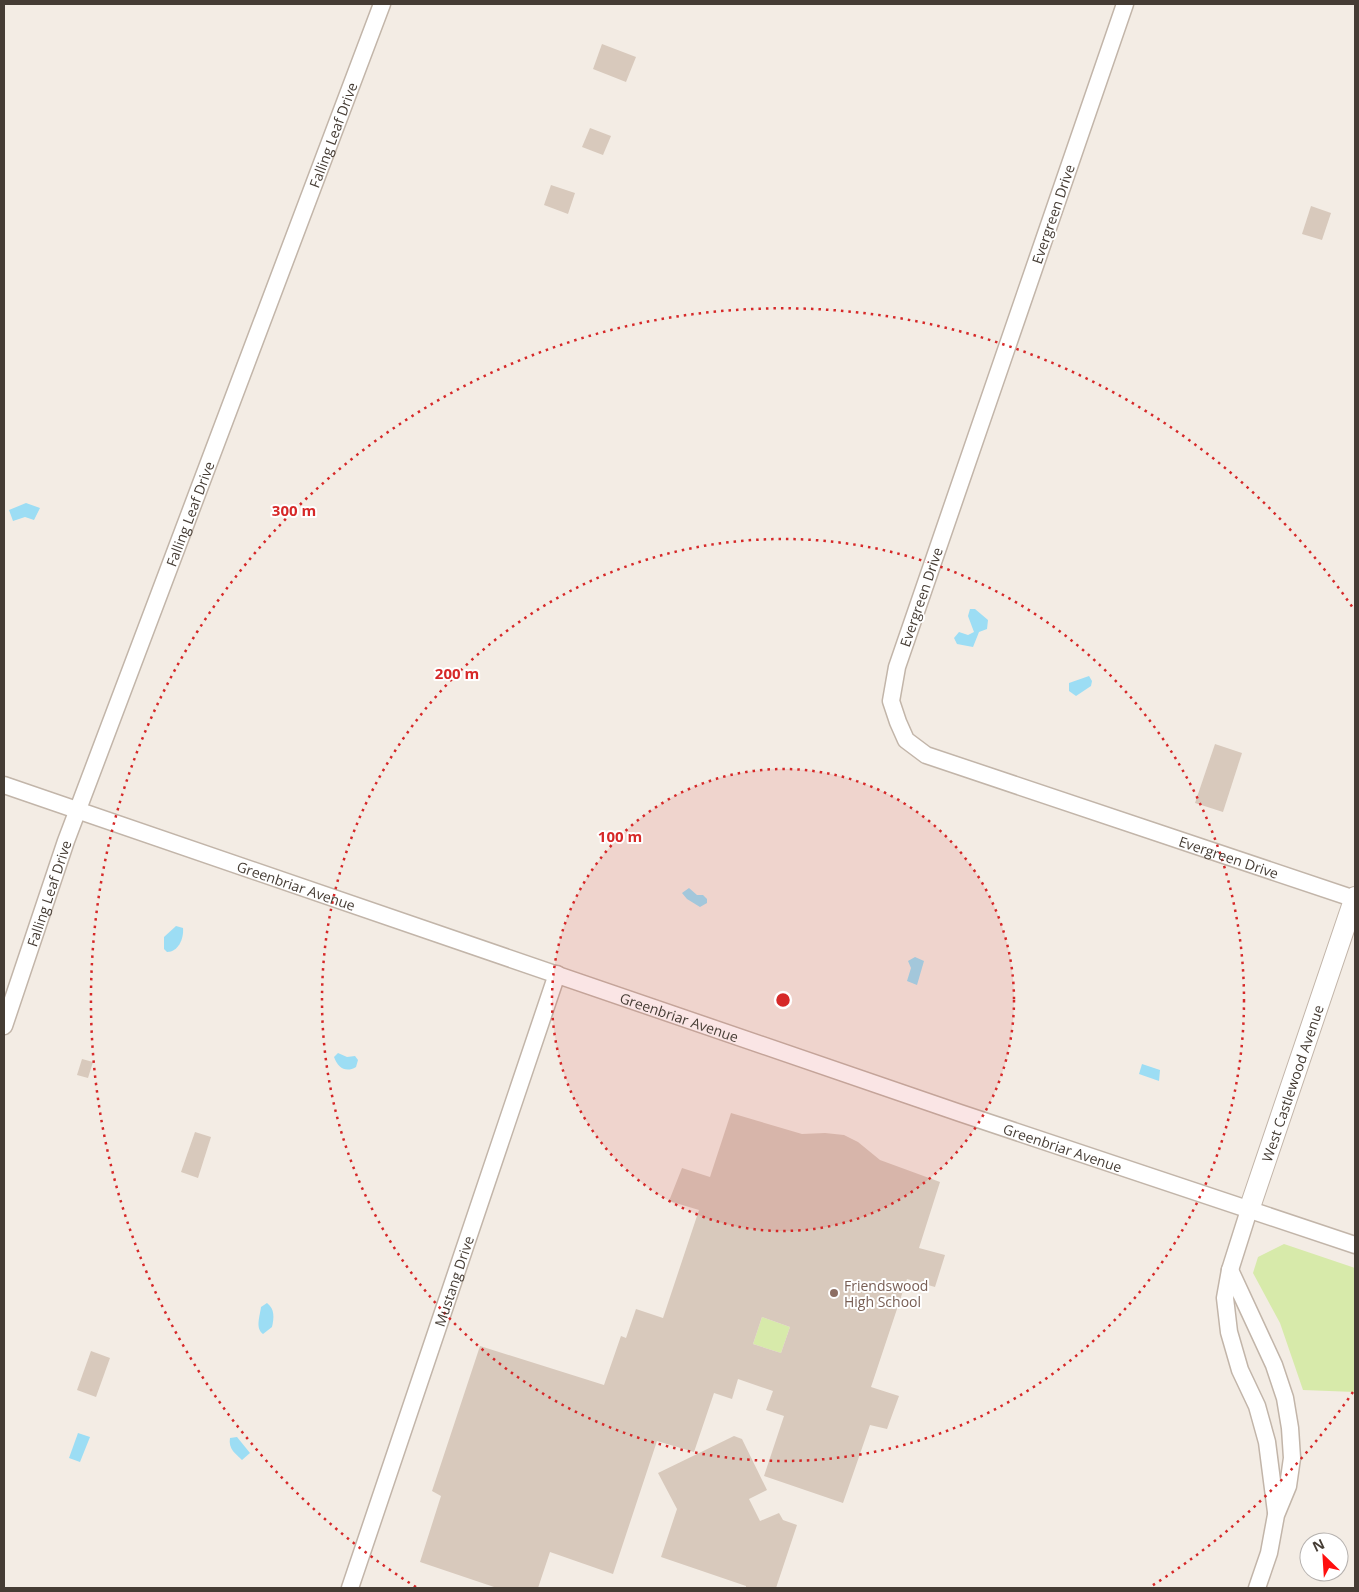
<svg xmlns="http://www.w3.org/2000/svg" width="1359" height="1592" font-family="'Open Sans',sans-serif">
  <rect width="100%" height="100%" fill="#f3ece4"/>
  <g fill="#d7eaaa">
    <path d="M 1284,1244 L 1355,1268 L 1355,1392 L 1303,1390 L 1280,1323 L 1253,1273 L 1258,1257 Z"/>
    <path d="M 762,1317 L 790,1327 L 781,1353 L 753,1344 Z"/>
  </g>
  <g fill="#9cddf4">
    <path d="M 26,503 L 40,508 L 34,520 L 25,517 L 13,521 L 9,510 Z"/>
    <path d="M 970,609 L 975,609 L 988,620 L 987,629 L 979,632 L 973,647 L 957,644 L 954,638 L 959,632 L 968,635 L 974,632 L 968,616 Z"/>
    <path d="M 1089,676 L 1092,681 L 1091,686 L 1076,696 L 1069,691 L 1069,683 Z"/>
    <path d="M 689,888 L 697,895 L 703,895 L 707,899 L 707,903 L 700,907 L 687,899 L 682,893 Z"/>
    <path d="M 176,926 L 183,928 C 184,939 178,952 167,952 L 164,949 L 164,937 Z"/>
    <path d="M 915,957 L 924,961 L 917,985 L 907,981 L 911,968 L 908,961 Z"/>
    <path d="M 338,1053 L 347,1057 L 355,1056 L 358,1060 L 356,1067 C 346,1073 338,1068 334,1057 Z"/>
    <path d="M 1142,1064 L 1160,1070 L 1159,1081 L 1139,1074 Z"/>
    <path d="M 267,1303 C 275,1309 274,1318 272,1327 L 263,1334 C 255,1328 260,1316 261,1307 Z"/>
    <path d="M 78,1433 L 90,1437 L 80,1462 L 69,1458 Z"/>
    <path d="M 237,1437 L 250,1453 L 242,1460 C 236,1454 228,1449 230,1438 Z"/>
  </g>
  <g fill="#d8c9bc" fill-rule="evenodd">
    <path d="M 602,44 L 636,57 L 626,82 L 593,69 Z"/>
    <path d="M 590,128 L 611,136 L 603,155 L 582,147 Z"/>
    <path d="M 551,185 L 575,193 L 568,214 L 544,205 Z"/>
    <path d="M 1311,206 L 1331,213 L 1322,240 L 1302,234 Z"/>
    <path d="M 1215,744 L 1242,753 L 1223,812 L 1195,803 Z"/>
    <path d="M 82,1059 L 93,1062 L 88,1078 L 77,1075 Z"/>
    <path d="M 731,1113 L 802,1134 L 825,1133 L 844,1135 L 858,1142 L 880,1160 L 940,1182 L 919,1248 L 945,1255 L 935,1287 L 907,1279 L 871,1387 L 899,1396 L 887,1429 L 870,1425 L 843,1503 L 764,1476 L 784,1416 L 766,1410 L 773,1391 L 738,1379 L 732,1399 L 714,1393 L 694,1452 L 657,1441 L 613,1574 L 550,1552 L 538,1588 L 497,1588 L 420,1562 L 441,1496 L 432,1491 L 480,1346 L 604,1385 L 621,1336 L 626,1338 L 636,1309 L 663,1318 L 699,1210 L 669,1201 L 682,1168 L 710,1177 ZM 762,1317 L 790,1327 L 781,1353 L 753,1344 Z"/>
    <path d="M 195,1132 L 211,1137 L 198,1178 L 181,1172 Z"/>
    <path d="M 91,1351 L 110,1358 L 96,1397 L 77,1390 Z"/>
    <path d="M 734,1436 L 742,1439 L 767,1490 L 749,1499 L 760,1521 L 779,1513 L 783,1520 L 797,1525 L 776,1588 L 746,1588 L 746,1586 L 661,1557 L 677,1509 L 658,1473 Z"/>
  </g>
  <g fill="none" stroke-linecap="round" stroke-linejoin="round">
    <g stroke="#c2b5a9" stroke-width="19">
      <g id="minor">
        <path id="s1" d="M 1125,4 L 897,667 L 891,701 L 898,722 L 906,740 L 926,755 L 1355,899"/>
        <path id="s2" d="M 4,785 L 960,1113 L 1355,1245"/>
        <path id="s3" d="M 4,1026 L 66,841 L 382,4"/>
        <path d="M 1249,1210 L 1230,1270 L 1225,1298 L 1229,1332 L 1240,1370 L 1257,1406 L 1267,1442 L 1276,1512"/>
        <path d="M 1230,1270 L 1274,1365 L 1285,1398 L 1290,1428 L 1292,1458 L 1288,1486 L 1276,1515 L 1269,1553 L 1257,1588"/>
        <path id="s4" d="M 350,1588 L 557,974"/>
      </g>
    </g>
    <g stroke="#c2b5a9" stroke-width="22">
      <g id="tertiary">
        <path id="s5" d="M 1249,1210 L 1355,897"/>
      </g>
    </g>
    <use href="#minor" stroke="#fff" stroke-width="16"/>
    <use href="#tertiary" stroke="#fff" stroke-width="20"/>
  </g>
  <circle cx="783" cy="1000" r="231" fill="#d62828" fill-opacity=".12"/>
  <g fill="none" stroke="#d62828" stroke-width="2.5" stroke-dasharray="2.5 5">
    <circle cx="783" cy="1000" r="231"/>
    <circle cx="783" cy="1000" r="461"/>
    <path d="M1353 1392A692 692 0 0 1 1150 1587M416 1587A692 692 0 1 1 1353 608"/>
  </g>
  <circle fill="#8d6e63" stroke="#fff" stroke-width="2" cx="834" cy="1293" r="5"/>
  <g text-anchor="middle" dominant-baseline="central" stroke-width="4" stroke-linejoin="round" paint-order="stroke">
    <g font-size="14" fill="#453c34" stroke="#fff">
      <text stroke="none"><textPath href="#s3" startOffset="950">Falling Leaf Drive</textPath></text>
      <text transform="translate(1053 214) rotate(-71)">Evergreen Drive</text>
      <text stroke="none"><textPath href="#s3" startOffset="545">Falling Leaf Drive</textPath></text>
      <text transform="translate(921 597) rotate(-71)">Evergreen Drive</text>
      <text stroke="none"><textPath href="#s1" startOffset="1122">Evergreen Drive</textPath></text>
      <text stroke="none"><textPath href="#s2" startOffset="309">Greenbriar Avenue</textPath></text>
      <text stroke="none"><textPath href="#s3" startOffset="140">Falling Leaf Drive</textPath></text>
      <text stroke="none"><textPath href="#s2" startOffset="714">Greenbriar Avenue</textPath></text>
      <text stroke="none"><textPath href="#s5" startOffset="134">West Castlewood Avenue</textPath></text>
      <text stroke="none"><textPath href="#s2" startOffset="1119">Greenbriar Avenue</textPath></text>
      <text stroke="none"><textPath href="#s4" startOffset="324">Mustang Drive</textPath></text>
    </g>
    <g font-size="14" fill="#785e54" stroke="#fff" text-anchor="start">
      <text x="844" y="1285">Friendswood<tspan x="844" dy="16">High School</tspan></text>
    </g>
  </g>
  <circle cx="783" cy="1000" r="8" fill="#d62828" stroke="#fff" stroke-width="2.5"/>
  <g font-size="15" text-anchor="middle" font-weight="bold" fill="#d62828" stroke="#fff" stroke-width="4" stroke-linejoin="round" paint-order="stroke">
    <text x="294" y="516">300 m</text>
    <text x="457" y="679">200 m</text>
    <text x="620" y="842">100 m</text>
  </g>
  <rect width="1359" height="1592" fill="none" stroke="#453c34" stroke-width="10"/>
  <g transform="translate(1324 1557) rotate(335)"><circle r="24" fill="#ffffff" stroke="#b5b1ae"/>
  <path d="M0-4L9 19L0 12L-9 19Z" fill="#ff0f0f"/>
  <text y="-8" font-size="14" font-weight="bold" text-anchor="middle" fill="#453c34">N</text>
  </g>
</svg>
